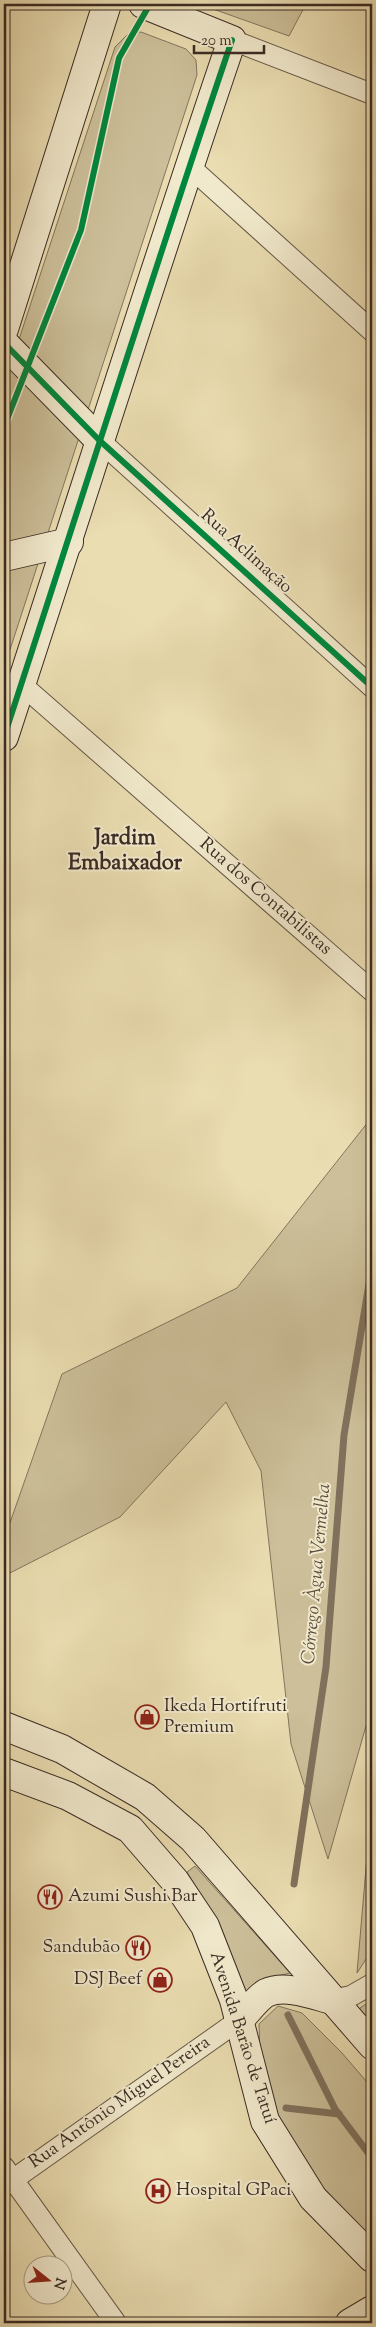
<svg xmlns="http://www.w3.org/2000/svg" width="376" height="2327" font-family="'Sorts Mill Goudy',serif">
  <rect width="100%" height="100%" fill="#eaddb1"/>
  <filter id="stains"><feTurbulence type="fractalNoise" baseFrequency=".004" numOctaves="4"/><feColorMatrix values="0 0 0 0 .2 0 0 0 0 .09 0 0 0 0 .02 0 0 0 .5 -.17"/></filter>
  <radialGradient id="worn" r=".72"><stop offset=".6" stop-color="#630" stop-opacity="0"/><stop offset="1" stop-color="#630" stop-opacity=".3"/></radialGradient>
  <g fill="#ccbf99" stroke="#83755e">
    <path d="M 199,4 L 306,4 L 289,36 Z"/>
    <path d="M 141,32 L 186,49 L 196,60 L 197,75 L 4,668 L 4,385 L 115,47 L 128,34 Z"/>
    <path d="M 372,1117 L 372,1705 L 328,1859 L 291,1744 L 261,1471 L 226,1402 L 120,1517 L 4,1576 L 4,1540 L 62,1374 L 237,1288 Z"/>
    <path d="M 372,1798 L 372,1950 L 357,1973 Z"/>
    <path d="M 195,1866 L 290,1973 L 270,1978 L 248,1998 L 221,1928 L 187,1872 Z"/>
    <path d="M 372,2000 L 372,2019 L 369,2021 L 362,2018 L 358,2013 L 360,2008 Z"/>
    <path d="M 278,2006 L 302,2013 L 342,2053 L 372,2088 L 372,2238 L 343,2214 L 298,2160 L 274,2106 L 260,2055 L 259,2024 Z"/>
  </g>
  <g fill="none" stroke-linecap="round" stroke-linejoin="round">
    <g stroke="#80715c" stroke-width="7">
      <path d="M 294,1884 L 326,1667 L 344,1435 L 372,1266"/>
      <path d="M 288,2015 L 335,2109 L 372,2158"/>
      <path d="M 286,2108 L 339,2114"/>
    </g>
    <g stroke="#665847" stroke-width="22">
      <g id="street">
        <path d="M 232,40 L 372,94"/>
        <path d="M 189,166 L 372,331"/>
        <path d="M 99,440 L 372,687"/>
        <path d="M 21,684 L 372,991"/>
        <path d="M 332,2000 L 351,1996 L 372,1984"/>
        <path d="M 4,2167 L 116,2323"/>
        <path d="M 4,2186 L 238,2021"/>
      </g>
    </g>
    <g stroke="#3a2b24" stroke-width="30">
      <g id="secondary">
        <path d="M 4,329 L 107,4"/>
        <path d="M 4,343 L 99,440"/>
        <path d="M 4,557 L 69,542"/>
        <path d="M 4,737 C 80,505 153,272 232,40 L 143,4"/>
        <path d="M 4,1726 L 62,1749 L 145,1797 L 193,1839 L 372,2045"/>
        <path d="M 4,1772 L 68,1796 L 130,1829 L 175,1881 L 205,1926 L 234,2000 L 265,2121 L 313,2198 L 372,2258"/>
        <path d="M 238,2021 C 247,2013 256,1999 266,1993 C 285,1984 313,1995 332,2000"/>
        <path d="M 350,2323 L 372,2310"/>
      </g>
    </g>
    <use href="#street" stroke="#f1e9cc" stroke-width="20"/>
    <use href="#secondary" stroke="#f1e9cc" stroke-width="28"/>
    <g stroke="#f1e9cc" stroke-width="9">
      <g id="cycleway">
        <path d="M 4,343 L 99,440 L 372,687"/>
        <path d="M 4,427 L 81,230 L 119,58 L 150,4"/>
        <path d="M 4,737 C 80,505 153,272 232,40"/>
      </g>
    </g>
    <use href="#cycleway" stroke="#00873e" stroke-width="6"/>
  </g>
  <defs>
    <g id="shop-ring" transform="scale(1.25)"><circle r="9.5" fill="#f1e9cc" stroke="#8f2418" stroke-width="1.5"/><path d="M-5-2.5h2.3a2.7 3.5 0 0 1 5.4 0H5L5.5 6h-11ZM-1.5-2.5h3a1.5 2.3 0 0 0-3 0Z" fill="#8f2418"/></g>
    <g id="restaurant-ring" transform="scale(1.25)"><circle r="9.5" fill="#f1e9cc" stroke="#8f2418" stroke-width="1.5"/><path d="M-5-6h1v4h1v-4h1v4h1v-4h1v5L-1.5 .5V6h-2V.5L-5-1ZM5-6V6H3V1.5H1.5Q1.5-4 5-6Z" fill="#8f2418"/></g>
    <g id="hospital-ring" transform="scale(1.25)"><circle r="9.5" fill="#f1e9cc" stroke="#8f2418" stroke-width="1.5"/><path d="M-5-5h3v3.5h4V-5h3V5h-3V1.5h-4V5h-3Z" fill="#8f2418"/></g>
  </defs>
  <g fill-rule="evenodd">
    <use href="#shop-ring" x="147" y="1717"/>
    <use href="#restaurant-ring" x="50" y="1897"/>
    <use href="#restaurant-ring" x="138" y="1948"/>
    <use href="#shop-ring" x="160" y="1980"/>
    <use href="#hospital-ring" x="158" y="2191"/>
  </g>
  <g text-anchor="middle" dominant-baseline="central" stroke-width="4" stroke-linejoin="round" paint-order="stroke">
    <g font-size="18" fill="#3a2b24" stroke="#f1e9cc">
      <text transform="translate(246 552) rotate(42)">Rua Aclimação</text>
      <text transform="translate(265 897) rotate(41)">Rua dos Contabilistas</text>
      <text transform="translate(242 2038) rotate(72)">Avenida Barão de Tatuí</text>
      <text transform="translate(120 2103) rotate(-35)">Rua Antônio Miguel Pereira</text>
    </g>
    <g font-size="18" fill="#3a2b24" stroke="#f1e9cc" text-anchor="start">
      <text x="164" y="1707">Ikeda Hortifruti<tspan x="164" dy="21">Premium</tspan></text>
      <text x="68" y="1897">Azumi Sushi Bar</text>
      <text x="120" y="1948" text-anchor="end">Sandubão</text>
      <text x="142" y="1980" text-anchor="end">DSJ Beef</text>
      <text x="176" y="2191">Hospital GPaci</text>
    </g>
    <g font-size="19" font-style="italic" fill="#5d4e40" stroke="#f1e9cc">
      <text transform="translate(317 1574) rotate(-85)">Córrego Àgua Vermelha</text>
    </g>
    <g font-size="22" font-weight="bold" fill="#3a2b24" stroke="#f1e9cc">
      <text x="125" y="839">Jardim<tspan x="125" dy="25">Embaixador</tspan></text>
    </g>
  </g>
  <rect width="376" height="2327" fill="none" stroke="#eaddb1" stroke-width="20"/>
  <rect x="5" y="5" width="366" height="2317" fill="none" stroke="#3a2b24" stroke-width="2.5"/>
  <rect x="10" y="10" width="356" height="2307" fill="none" stroke="#3a2b24"/>
  <g transform="translate(48 2280) rotate(107)"><circle r="24" fill="#f1e9cc" stroke="#a89d89"/>
  <path d="M0-4L9 19L0 12L-9 19Z" fill="#8f2418"/>
  <text y="-8" font-size="14" font-weight="bold" text-anchor="middle" fill="#3a2b24">N</text>
  </g>
  <path d="M194 45v8h70v-8" fill="none" stroke="#3a2b24" stroke-width="2.5"/>
  <text x="201" y="45" font-size="15" fill="#3a2b24" stroke="#f1e9cc" stroke-width="4" paint-order="stroke">20 m</text>
  <rect width="100%" height="100%" filter="url(#stains)"/>
  <rect width="100%" height="100%" fill="url(#worn)"/>
</svg>
